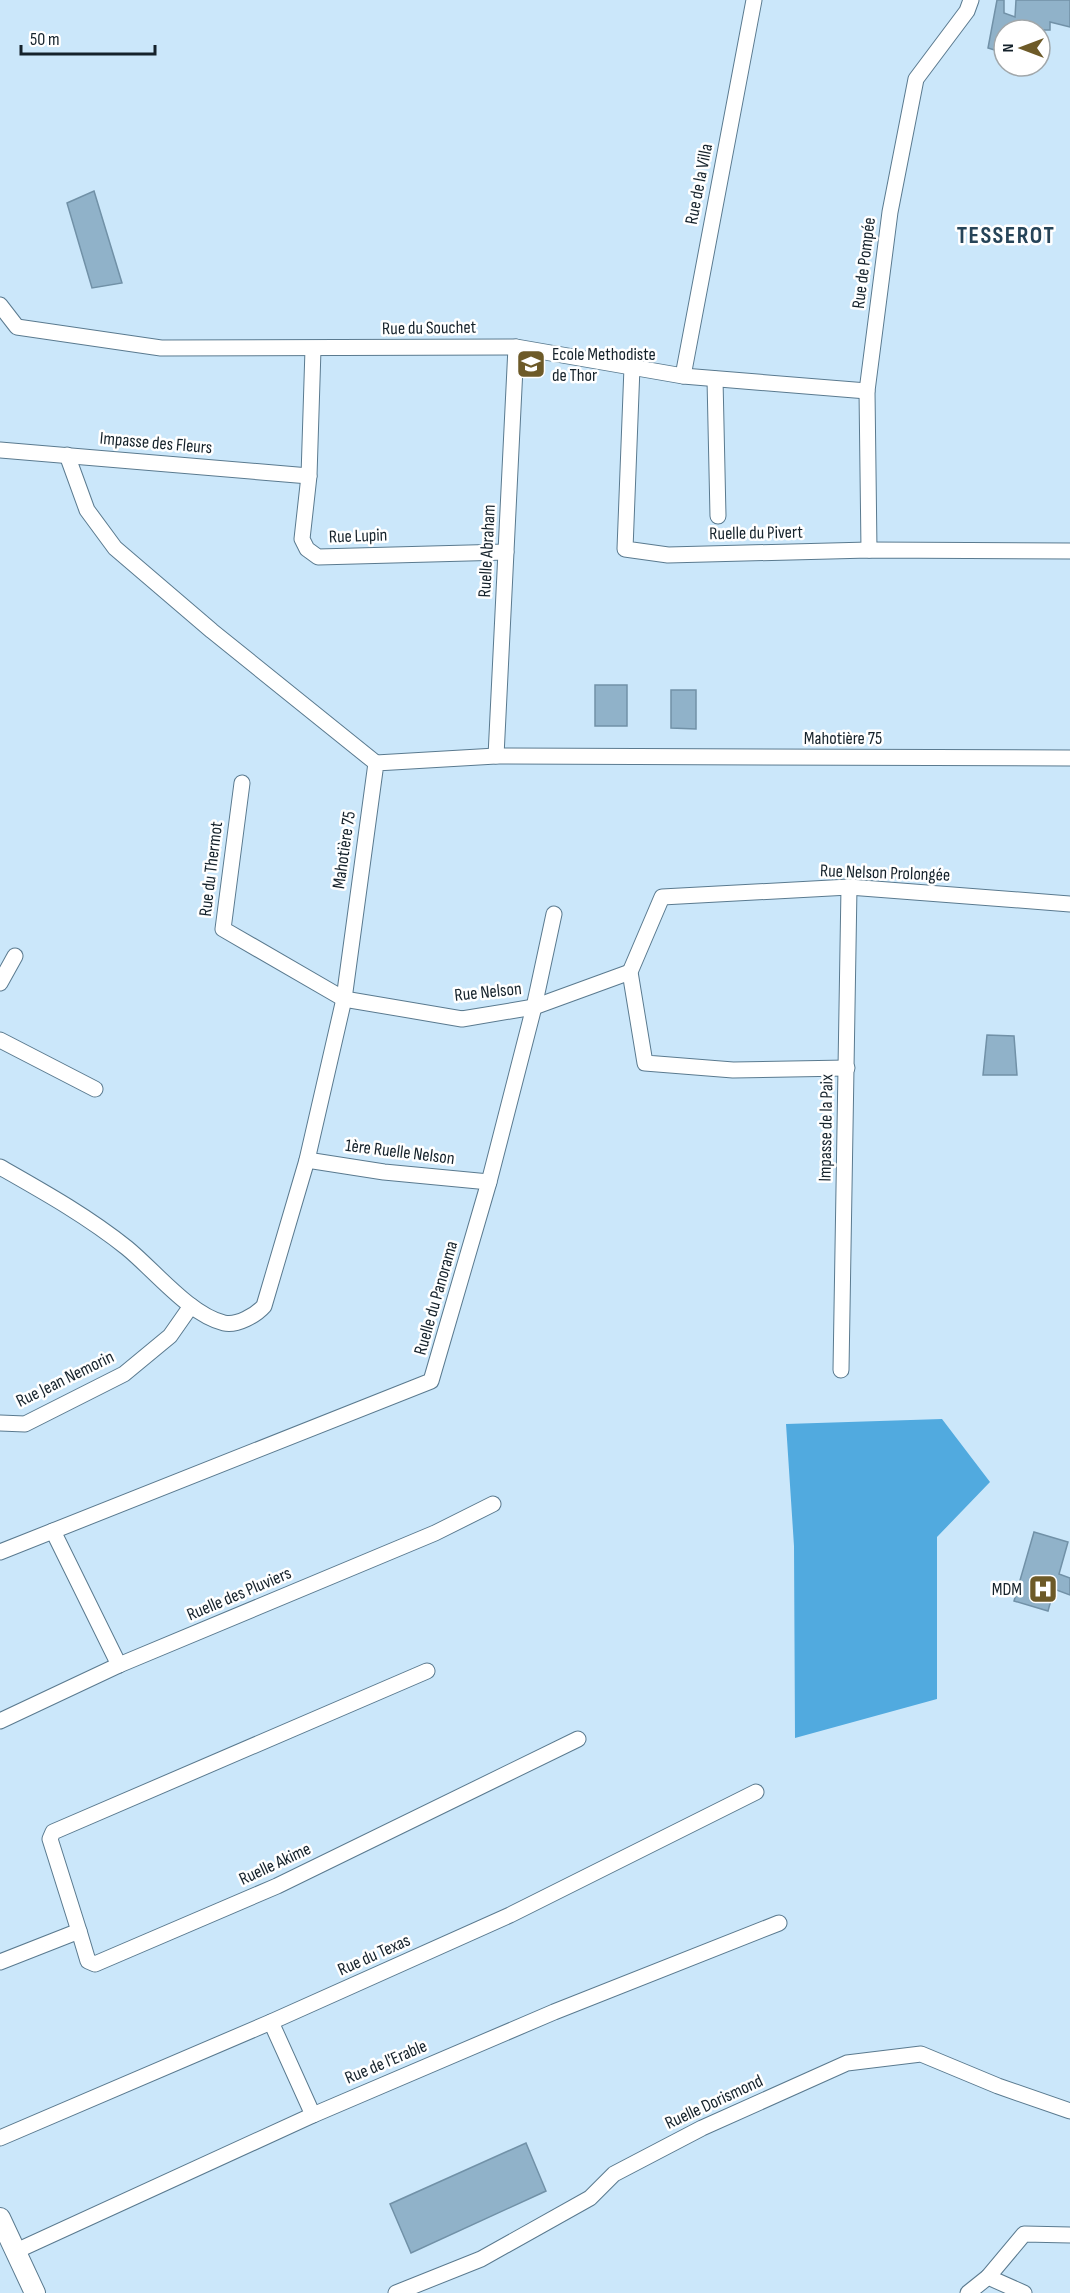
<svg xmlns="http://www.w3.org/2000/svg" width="1070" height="2293" font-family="'Sofia Sans Condensed',sans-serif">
  <rect width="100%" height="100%" fill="#cbe7fa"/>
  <path fill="#51aadf" d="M 942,1419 L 990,1482 L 937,1537 L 937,1699 L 795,1738 L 794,1546 L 786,1424 Z"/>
  <g fill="#90b2c9" stroke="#7191a7" stroke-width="1.5">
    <path d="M 997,0 L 1004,0 L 1004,13 L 1015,17 L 1016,0 L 1070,0 L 1070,27 L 1050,22 L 1050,30 L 1004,30 L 1004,53 L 988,48 Z"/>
    <path d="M 94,191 L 122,283 L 92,288 L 67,203 Z"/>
    <rect x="595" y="685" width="32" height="41"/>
    <path d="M 671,690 L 696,690 L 696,729 L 671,728 Z"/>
    <path d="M 987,1035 L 1014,1036 L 1017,1075 L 983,1075 Z"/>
    <path d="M 1034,1532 L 1068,1542 L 1059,1574 L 1070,1578 L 1070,1595 L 1054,1589 L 1048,1611 L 1014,1601 Z"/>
    <path d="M 526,2143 L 546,2191 L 411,2253 L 390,2204 Z"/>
  </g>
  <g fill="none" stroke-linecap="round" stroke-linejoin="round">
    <g stroke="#5a7a8f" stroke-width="17">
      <g id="minor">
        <path d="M 0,305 L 17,327 L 161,348 L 516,347 L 683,376 L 867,391"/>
        <path d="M 313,349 L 309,476 L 302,539 L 307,549 L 318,557 L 506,552"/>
        <path d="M 632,367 L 625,549 L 668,555 L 869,550 L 1070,551"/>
        <path d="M 683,376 L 754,0"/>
        <path d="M 715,379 L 718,516"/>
        <path d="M 0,450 L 309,476"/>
        <path d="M 67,455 L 87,510 L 115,548 L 212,631 L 376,763"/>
        <path d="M 869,550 L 867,391 L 890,212 L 916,79 L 967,11 L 971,0"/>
        <path d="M 496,756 L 516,347"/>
        <path d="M 242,783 L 223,929 L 344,999 L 462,1019 L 534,1007 L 630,972"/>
        <path d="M 0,983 L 15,956"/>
        <path d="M 0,1040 L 95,1089"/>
        <path d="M 847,1068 L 733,1070 L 645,1063 L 630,972 L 662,897 L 849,887 L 1070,904"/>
        <path d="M 307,1160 L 384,1172 L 489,1182"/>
        <path d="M 0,1167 C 44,1192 87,1216 127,1248 C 154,1270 190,1315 224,1323 C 237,1326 256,1315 264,1306 L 307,1160 L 344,999 L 376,763 L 496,756 L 1070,758"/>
        <path d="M 841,1370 L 849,887"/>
        <path d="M 0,1423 L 25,1424 L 124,1374 L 170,1336 L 191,1306"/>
        <path d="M 53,1531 L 119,1665"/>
        <path d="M 0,1552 L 431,1381 L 489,1182 L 534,1007 L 554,914"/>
        <path d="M 0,1721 L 119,1665 L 435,1533 L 493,1504"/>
        <path d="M 79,1931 L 50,1839 L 53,1832 L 427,1671"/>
        <path d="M 0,1962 L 79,1931 L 88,1961 L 95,1964 L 277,1886 L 578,1739"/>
        <path d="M 271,2022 L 313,2115"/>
        <path d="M 0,2138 L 271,2022 L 510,1915 L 756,1792"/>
        <path d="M 14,2252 L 313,2115 L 554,2012 L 779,1923"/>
        <path d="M 988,2277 L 1024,2234 L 1070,2235"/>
        <path d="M 396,2293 L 481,2259 L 590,2198 L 614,2174 L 702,2128 L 847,2063 L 921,2054 L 998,2086 L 1070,2111"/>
        <path d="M 968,2293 L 988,2277 L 1024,2293"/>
      </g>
    </g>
    <g stroke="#5a7a8f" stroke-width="22">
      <path id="tertiary" d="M 0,2218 L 35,2293"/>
    </g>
    <use href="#minor" stroke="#fff" stroke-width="15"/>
    <use href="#tertiary" stroke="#fff" stroke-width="20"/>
  </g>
  <defs>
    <g id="school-square" transform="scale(1.5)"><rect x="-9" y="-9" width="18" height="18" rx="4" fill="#6d5a28" stroke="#fff"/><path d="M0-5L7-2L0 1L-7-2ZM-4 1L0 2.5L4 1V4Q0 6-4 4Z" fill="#fff"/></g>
    <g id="hospital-square" transform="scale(1.5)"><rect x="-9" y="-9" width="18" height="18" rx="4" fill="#6d5a28" stroke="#fff"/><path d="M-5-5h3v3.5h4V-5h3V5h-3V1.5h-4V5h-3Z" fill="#fff"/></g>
  </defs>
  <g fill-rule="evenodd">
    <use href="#school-square" x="531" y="364"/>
    <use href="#hospital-square" x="1043" y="1589"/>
  </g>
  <g text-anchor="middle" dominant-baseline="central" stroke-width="5" stroke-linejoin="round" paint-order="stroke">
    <g font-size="18" fill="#15222b" stroke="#fff">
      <text transform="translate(699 184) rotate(-79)">Rue de la Villa</text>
      <text transform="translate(864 263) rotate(-83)">Rue de Pompée</text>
      <text transform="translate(429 328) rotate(-1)">Rue du Souchet</text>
      <text transform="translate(156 443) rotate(5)">Impasse des Fleurs</text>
      <text transform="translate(756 533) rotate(-1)">Ruelle du Pivert</text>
      <text transform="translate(358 536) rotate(-2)">Rue Lupin</text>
      <text transform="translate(487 551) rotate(-87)">Ruelle Abraham</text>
      <text x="843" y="738">Mahotière 75</text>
      <text transform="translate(344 850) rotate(-82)">Mahotière 75</text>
      <text transform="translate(211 869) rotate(-83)">Rue du Thermot</text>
      <text transform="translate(885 873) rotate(2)">Rue Nelson Prolongée</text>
      <text transform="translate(488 992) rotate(-6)">Rue Nelson</text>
      <text transform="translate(826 1128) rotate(-89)">Impasse de la Paix</text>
      <text transform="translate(400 1152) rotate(7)">1ère Ruelle Nelson</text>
      <text transform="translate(436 1298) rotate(-74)">Ruelle du Panorama</text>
      <text transform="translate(65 1379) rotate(-26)">Rue Jean Nemorin</text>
      <text transform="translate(239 1594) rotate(-23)">Ruelle des Pluviers</text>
      <text transform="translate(275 1864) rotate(-25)">Ruelle Akime</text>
      <text transform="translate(374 1955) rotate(-24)">Rue du Texas</text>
      <text transform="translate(386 2062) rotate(-23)">Rue de l'Erable</text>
      <text transform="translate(714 2102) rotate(-25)">Ruelle Dorismond</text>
    </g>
    <g font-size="18" fill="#15222b" stroke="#fff" text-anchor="start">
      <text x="552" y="354">Ecole Methodiste<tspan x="552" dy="21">de Thor</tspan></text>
      <text x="1022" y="1589" text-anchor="end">MDM</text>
    </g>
    <g font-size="24" font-weight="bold" letter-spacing="1.5" fill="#264458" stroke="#fff">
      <text x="1006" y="235">TESSEROT</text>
    </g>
  </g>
  <g transform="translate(1022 48) rotate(270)"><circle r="28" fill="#ffffff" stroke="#a1a7aa" stroke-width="1.5"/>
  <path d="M0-4.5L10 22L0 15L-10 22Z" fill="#6d5a28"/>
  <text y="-9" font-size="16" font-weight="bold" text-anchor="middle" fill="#15222b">N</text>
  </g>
  <path d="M21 45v9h134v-9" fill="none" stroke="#15222b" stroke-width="3"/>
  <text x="30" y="45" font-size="18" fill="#15222b" stroke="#ffffff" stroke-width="4.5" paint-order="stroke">50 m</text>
</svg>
